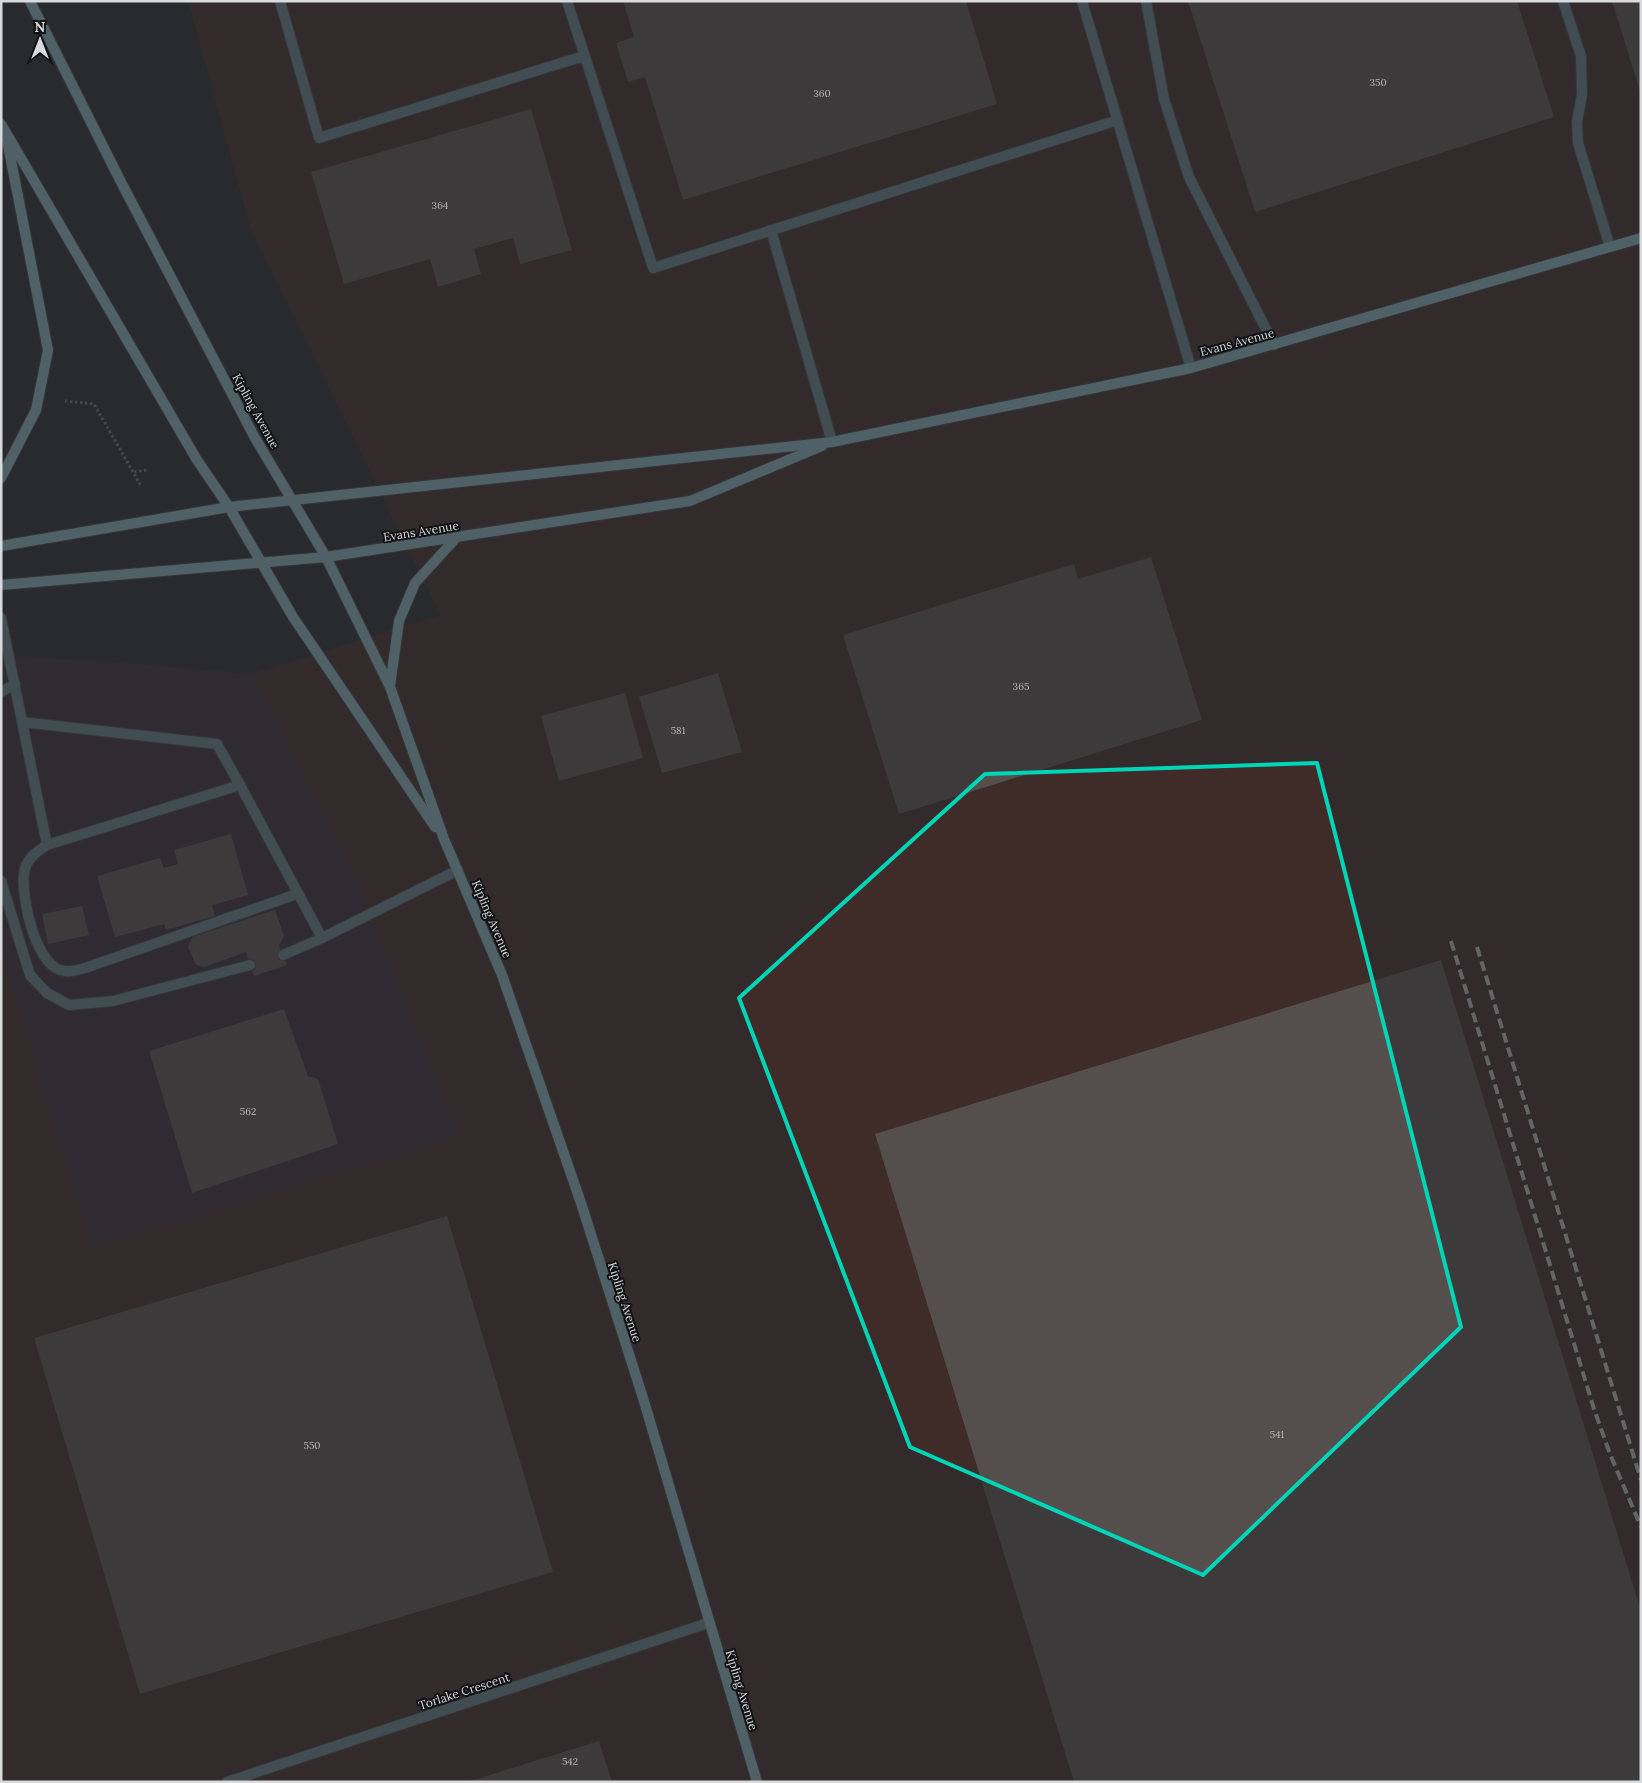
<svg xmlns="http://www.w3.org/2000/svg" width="1642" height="1783" font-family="Lora,serif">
  <rect width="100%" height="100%" fill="#282a2e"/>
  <path fill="#3a2c39" d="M 1,657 L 91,660 L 252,674 L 353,873 L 458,1134 L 92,1246 L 1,948 Z"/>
  <path fill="#3f2c28" d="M 188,1 L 1641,1 L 1641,1782 L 1,1782 L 1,948 L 92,1246 L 458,1134 L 353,873 L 252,674 L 440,615 L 250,227 Z"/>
  <g fill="#544e4c">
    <path d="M 623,1 L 966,1 L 997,104 L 683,200 L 645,77 L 628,82 L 616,43 L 634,37 Z"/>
    <path d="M 1188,1 L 1517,1 L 1554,117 L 1255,212 Z"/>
    <path d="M 1612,1 L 1641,1 L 1641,91 L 1640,91 Z"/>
    <path d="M 531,109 L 572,250 L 520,264 L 513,238 L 474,249 L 481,274 L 438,287 L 430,259 L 344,284 L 311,172 Z"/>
    <path d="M 1151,557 L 1202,720 L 899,814 L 843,635 L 1074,564 L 1078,579 Z"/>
    <path d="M 718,673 L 742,752 L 662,773 L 639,697 Z"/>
    <path d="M 625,693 L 643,758 L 559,781 L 541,716 Z"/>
    <path d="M 231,834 L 248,895 L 212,905 L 215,916 L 166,930 L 164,924 L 115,937 L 97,876 L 160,858 L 164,868 L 178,864 L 174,850 Z"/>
    <path d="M 82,906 L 89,935 L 48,944 L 42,914 Z"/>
    <path d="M 275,910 L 284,936 L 279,946 L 287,965 L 254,976 L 246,952 L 204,967 L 196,965 L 188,947 L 192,937 Z"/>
    <path d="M 1441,960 L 1641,1611 L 1641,1782 L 1074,1782 L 875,1134 Z"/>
    <path d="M 284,1009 L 308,1076 L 318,1079 L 338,1144 L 192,1193 L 149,1051 Z"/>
    <path d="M 447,1216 L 553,1572 L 140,1694 L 34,1338 Z"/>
    <path d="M 599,1741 L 612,1782 L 470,1782 L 470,1781 Z"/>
  </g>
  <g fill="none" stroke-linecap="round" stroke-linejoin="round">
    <g stroke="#44464a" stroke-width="12">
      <g id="service">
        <path d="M 280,1 L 319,138 L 584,56"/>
        <path d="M 567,1 L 653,268 L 1118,120"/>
        <path d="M 1082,1 L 1191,368"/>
        <path d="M 1146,1 L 1164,99 L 1189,177 L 1274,345"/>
        <path d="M 1563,1 L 1581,56 L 1582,94 L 1577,122 L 1578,143 L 1610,247"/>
        <path d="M 771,230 L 832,442"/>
        <path d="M 1,618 L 47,845 L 240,785 L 217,744 L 22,722"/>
        <path d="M 1,692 L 15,684"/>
        <path d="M 240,785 L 322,938 L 458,870"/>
        <path d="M 47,845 C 36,852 25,860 24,874 C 21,898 36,969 65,971 C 72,972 81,969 88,967 L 297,894"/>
        <path d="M 1,881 L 30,975 L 47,993 L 69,1005 L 113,1001 L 250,965"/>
        <path d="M 283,955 L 322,938"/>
      </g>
    </g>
    <g stroke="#44464a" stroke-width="12">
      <path id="minor" d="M 227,1782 L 708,1623"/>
    </g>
    <g stroke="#44464a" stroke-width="12">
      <g id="secondary">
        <path d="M 30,1 L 121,182 L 255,438 L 326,557 L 390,687 L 444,839 L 502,975 L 581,1203 L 643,1398 L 757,1782"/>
        <path d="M 1,124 L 197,460 L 229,507 L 293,617 L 435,827"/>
        <path d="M 1,478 L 36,410 L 48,350 L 7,140"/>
        <path d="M 1,546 L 229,507 L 832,442 L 1191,368 L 1641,238"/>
        <path d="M 1,585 L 326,557 L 690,501 L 822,446"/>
        <path d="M 390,686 L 399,621 L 415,583 L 456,538"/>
      </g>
    </g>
    <g stroke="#696b6f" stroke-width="3" stroke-dasharray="2.5 2.5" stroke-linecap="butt">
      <path d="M 65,401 L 94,404 L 141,486"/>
      <path d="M 134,472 L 147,470"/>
    </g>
    <use href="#service" stroke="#61787e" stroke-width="10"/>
    <use href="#minor" stroke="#61787e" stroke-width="10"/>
    <use href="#secondary" stroke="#7fa4ae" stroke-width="10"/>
    <g stroke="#a8aaad" stroke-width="4" stroke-dasharray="10 5" stroke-linecap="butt">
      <path d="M 1451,941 L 1594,1409 L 1610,1454 L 1641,1527"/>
      <path d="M 1477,947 L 1641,1480"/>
    </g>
  </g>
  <path d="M0 0H1642V1783H0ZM 1317,763 L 1461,1327 L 1203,1575 L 910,1447 L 739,998 L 985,774 Z" fill="#282a2e" fill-opacity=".55" fill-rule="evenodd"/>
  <path fill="none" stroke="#00d5b7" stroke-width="4" stroke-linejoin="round" d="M 1317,763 L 1461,1327 L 1203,1575 L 910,1447 L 739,998 L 985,774 Z"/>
  <g text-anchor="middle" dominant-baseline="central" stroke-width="4" stroke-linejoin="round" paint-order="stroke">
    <g font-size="10" fill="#b7b7b9">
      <text x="1378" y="82">350</text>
      <text x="822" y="93">360</text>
      <text x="440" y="205">364</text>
      <text x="1021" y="686">365</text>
      <text x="678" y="730">581</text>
      <text x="248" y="1111">562</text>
      <text x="1277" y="1434">541</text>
      <text x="312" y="1445">550</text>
      <text x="570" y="1761">542</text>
    </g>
    <g font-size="12" fill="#d8dadd" stroke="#111214">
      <text transform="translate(1237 342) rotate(-15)">Evans Avenue</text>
      <text transform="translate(256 411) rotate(61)">Kipling Avenue</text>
      <text transform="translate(421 531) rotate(-9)">Evans Avenue</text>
      <text transform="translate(492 919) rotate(67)">Kipling Avenue</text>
      <text transform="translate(625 1302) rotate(72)">Kipling Avenue</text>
      <text transform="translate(742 1690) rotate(73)">Kipling Avenue</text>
      <text transform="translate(464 1691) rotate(-18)">Torlake Crescent</text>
    </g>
  </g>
  <rect width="1642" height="1783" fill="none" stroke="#d8dadd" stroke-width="5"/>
  <g transform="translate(40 40)" stroke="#111214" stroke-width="4" paint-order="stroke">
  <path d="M0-4L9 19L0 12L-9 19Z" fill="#d8dadd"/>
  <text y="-8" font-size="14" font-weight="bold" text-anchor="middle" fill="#d8dadd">N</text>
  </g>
</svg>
